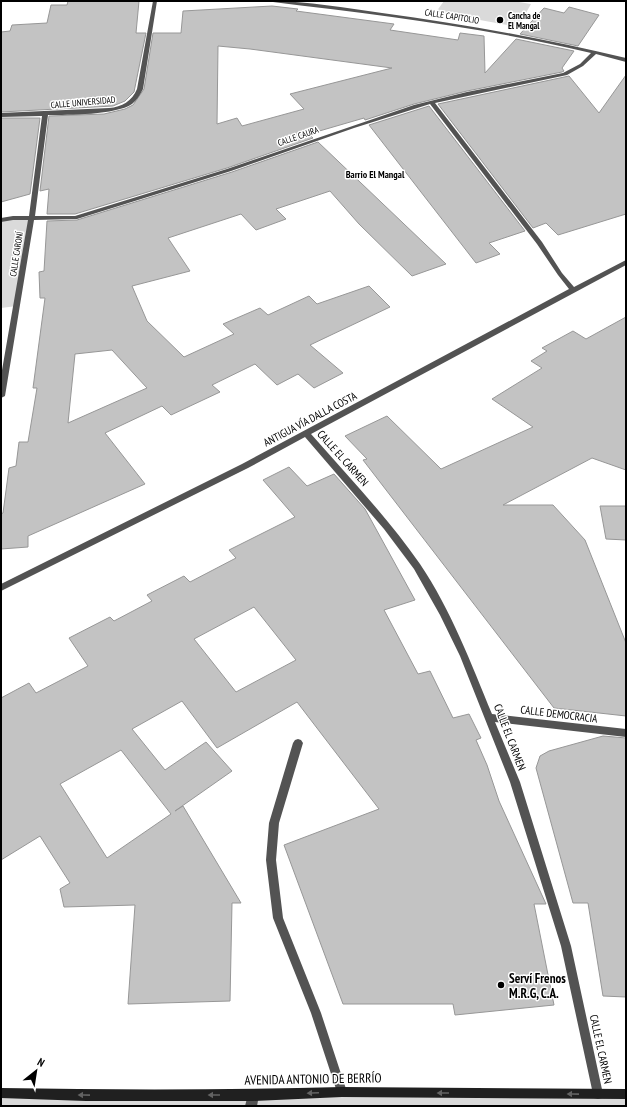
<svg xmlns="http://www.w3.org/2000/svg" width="627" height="1107" font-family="'PT Sans Narrow',sans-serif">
  <rect width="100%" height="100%" fill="#fff"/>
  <g fill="#dadada">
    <path d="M 444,1 L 513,1 L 531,4 L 518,27 L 436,12 Z"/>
    <path d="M 31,219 L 17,306 L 1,308 L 1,220 Z"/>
    <path d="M 1,1093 L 626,1094 L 626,1106 L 1,1106 Z"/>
  </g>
  <g fill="#c3c3c3" stroke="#979797" fill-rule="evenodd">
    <path d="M 68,1 L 139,1 L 136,33 L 146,33 L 134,92 L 125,101 L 113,106 L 1,112 L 1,32 L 10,31 L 12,25 L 47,23 L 51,5 L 67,5 Z"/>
    <path d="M 272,6 L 298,9 L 296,11 L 394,24 L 390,30 L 458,40 L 460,33 L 484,36 L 485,73 L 516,39 L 574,51 L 562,68 L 564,71 L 562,72 L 467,91 L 414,104 L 365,120 L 364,118 L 309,134 L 313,138 L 227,168 L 75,214 L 47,214 L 49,189 L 40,191 L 49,116 L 104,114 L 125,109 L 133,105 L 144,89 L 153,33 L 181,33 L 183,11 ZM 218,46 L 250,49 L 392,68 L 290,94 L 304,109 L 242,126 L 237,118 L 217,124 Z"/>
    <path d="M 569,7 L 599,15 L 578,46 L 520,34 L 544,8 L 564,13 Z"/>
    <path d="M 626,75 L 626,214 L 558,235 L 546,223 L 533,228 L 438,104 L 569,76 L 599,113 Z"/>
    <path d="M 429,106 L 525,231 L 489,243 L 500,254 L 476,263 L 369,125 Z"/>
    <path d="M 1,118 L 40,118 L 30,194 L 1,202 Z"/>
    <path d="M 318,142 L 446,264 L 412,276 L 359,224 L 330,191 L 276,209 L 286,219 L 256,230 L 241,214 L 168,238 L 190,271 L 132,286 L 147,321 L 184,357 L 234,334 L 223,324 L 260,308 L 268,315 L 309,296 L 317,304 L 369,286 L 390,307 L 310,345 L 343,373 L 314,388 L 298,374 L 277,385 L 255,364 L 212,385 L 220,392 L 171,415 L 162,406 L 105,433 L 145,484 L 28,536 L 28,547 L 1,549 L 1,514 L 3,513 L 9,468 L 16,466 L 19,442 L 28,442 L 37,388 L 33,388 L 45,298 L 40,298 L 39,272 L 44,271 L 47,221 L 77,220 L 232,172 ZM 112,350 L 147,388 L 68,423 L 75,354 Z"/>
    <path d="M 626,317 L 626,470 L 592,458 L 503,505 L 553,505 L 585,540 L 626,643 L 626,716 L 554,708 L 363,460 L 367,459 L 345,436 L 387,416 L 441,469 L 533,427 L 492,399 L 542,368 L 531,361 L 547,351 L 542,348 L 573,331 L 586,339 Z"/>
    <path d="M 289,467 L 307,486 L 334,474 L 365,509 L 415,600 L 384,610 L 418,674 L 430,671 L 453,718 L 469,714 L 481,738 L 476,740 L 487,765 L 499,801 L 546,904 L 534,904 L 554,1005 L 455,1015 L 453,1004 L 343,1004 L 284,845 L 379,809 L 297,702 L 217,748 L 182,701 L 132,729 L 165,770 L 206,742 L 232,771 L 175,811 L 183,806 L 241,903 L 232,903 L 230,1001 L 128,1004 L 135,905 L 64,907 L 60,889 L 70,883 L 40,836 L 1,860 L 1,698 L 29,683 L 36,693 L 88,666 L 69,638 L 110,617 L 114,621 L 152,601 L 147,595 L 184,576 L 190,582 L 236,558 L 229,550 L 295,517 L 263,480 ZM 254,607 L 296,660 L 236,692 L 194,639 ZM 121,750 L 171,814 L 107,858 L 60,784 Z"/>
    <path d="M 600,506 L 626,506 L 626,540 L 606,539 Z"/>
    <path d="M 603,736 L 626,738 L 626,997 L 603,996 L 588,903 L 573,903 L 536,768 L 540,756 L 549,751 Z"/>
  </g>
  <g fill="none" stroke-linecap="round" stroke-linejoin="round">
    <path fill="#535353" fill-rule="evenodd" d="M 298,739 L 301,740 L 303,743 L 279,823 L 276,860 L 283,918 L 321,1013 L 347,1092 L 346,1096 L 342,1097 L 338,1096 L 337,1092 L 311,1013 L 273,918 L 266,860 L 269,823 L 293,743 L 295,740 Z"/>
    <g fill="#535353" fill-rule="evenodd">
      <path d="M 153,1 L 157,1 L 143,89 C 140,95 137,100 132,104 C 116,115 68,115 48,115 L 35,216 L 75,216 L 227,169 L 414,105 L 467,92 L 563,73 L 580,64 L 591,53 C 487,28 380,15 273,2 L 271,1 C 308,1 345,8 382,13 C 464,24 546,39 626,58 L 626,62 L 596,54 L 583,66 L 567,75 L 435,103 L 542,242 L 562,273 L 574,287 L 626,260 L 626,265 L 311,434 C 348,476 388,518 420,564 C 451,610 471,663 492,714 L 626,729 L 626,737 L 495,722 L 520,782 L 571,946 L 603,1094 L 602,1098 L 598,1099 L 594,1098 L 593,1094 L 561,946 L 510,782 L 460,656 L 440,615 L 414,569 L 384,529 L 305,437 L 248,468 L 1,591 L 1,584 L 242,464 L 569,289 L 558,275 L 537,244 L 430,104 L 354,128 L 231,171 L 77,219 L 34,220 L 5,396 L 1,398 L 1,376 L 28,220 L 13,220 L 1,222 L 1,218 L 13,216 L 29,216 L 42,116 L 1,117 L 1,113 L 109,108 C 122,107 132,101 137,89 Z"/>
      <path d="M 253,1089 L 257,1091 L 259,1095 L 257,1106 L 245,1106 L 249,1091 Z"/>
    </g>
    <path fill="#202020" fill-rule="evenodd" d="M 342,1087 L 626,1089 L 626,1099 L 342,1097 L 253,1101 L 86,1101 L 1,1098 L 1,1088 C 115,1090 228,1090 342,1087 Z"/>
  </g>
  <defs><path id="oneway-solid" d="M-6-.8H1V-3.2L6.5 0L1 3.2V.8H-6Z"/></defs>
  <g fill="#636363">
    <use href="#oneway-solid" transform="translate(313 1093) rotate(178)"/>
    <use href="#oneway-solid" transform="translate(443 1093) rotate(-180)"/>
    <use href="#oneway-solid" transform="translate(573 1094) rotate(-179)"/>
    <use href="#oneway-solid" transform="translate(84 1095) rotate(-179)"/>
    <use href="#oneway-solid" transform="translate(214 1095) rotate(180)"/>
  </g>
  <g fill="#000" stroke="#fff" stroke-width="1.5">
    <circle cx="500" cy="20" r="4"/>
    <circle cx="501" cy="985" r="4"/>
  </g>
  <g text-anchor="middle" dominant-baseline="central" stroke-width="3" stroke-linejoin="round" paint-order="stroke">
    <g font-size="9" font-weight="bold" fill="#000" stroke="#fff" text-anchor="start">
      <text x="508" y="15">Cancha de<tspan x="508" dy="10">El Mangal</tspan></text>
    </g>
    <g font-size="9" fill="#000" stroke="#fff">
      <text transform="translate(452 16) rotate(9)">CALLE CAPITOLIO</text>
      <text transform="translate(83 102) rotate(-5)">CALLE UNIVERSIDAD</text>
      <text transform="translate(298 136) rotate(-19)">CALLE CAURA</text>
      <text transform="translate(16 254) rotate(-81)">CALLE CARONÍ</text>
    </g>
    <g font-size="10" font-weight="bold" fill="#000" stroke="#fff">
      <text x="375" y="174">Barrio El Mangal</text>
    </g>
    <g font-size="11" fill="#000" stroke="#fff">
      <text transform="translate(310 419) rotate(-28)">ANTIGUA VÍA DALLA COSTA</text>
      <text transform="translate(343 458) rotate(48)">CALLE EL CARMEN</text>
      <text transform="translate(559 714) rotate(7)">CALLE DEMOCRACIA</text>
      <text transform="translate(510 737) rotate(69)">CALLE EL CARMEN</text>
      <text transform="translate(601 1049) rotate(78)">CALLE EL CARMEN</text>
    </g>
    <g font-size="13" font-weight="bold" fill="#000" stroke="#fff" text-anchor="start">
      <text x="509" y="978">Serví Frenos<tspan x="509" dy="15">M.R.G, C.A.</tspan></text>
    </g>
    <g font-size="13" fill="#000" stroke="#fff">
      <text transform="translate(313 1079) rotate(-1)">AVENIDA ANTONIO DE BERRÍO</text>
    </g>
  </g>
  <rect width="627" height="1107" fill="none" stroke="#000000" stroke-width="4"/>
  <g transform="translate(36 1071) rotate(30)" stroke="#ffffff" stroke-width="3" paint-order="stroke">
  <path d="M0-3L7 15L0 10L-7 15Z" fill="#000000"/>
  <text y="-6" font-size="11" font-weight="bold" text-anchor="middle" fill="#000000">N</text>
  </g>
</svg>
